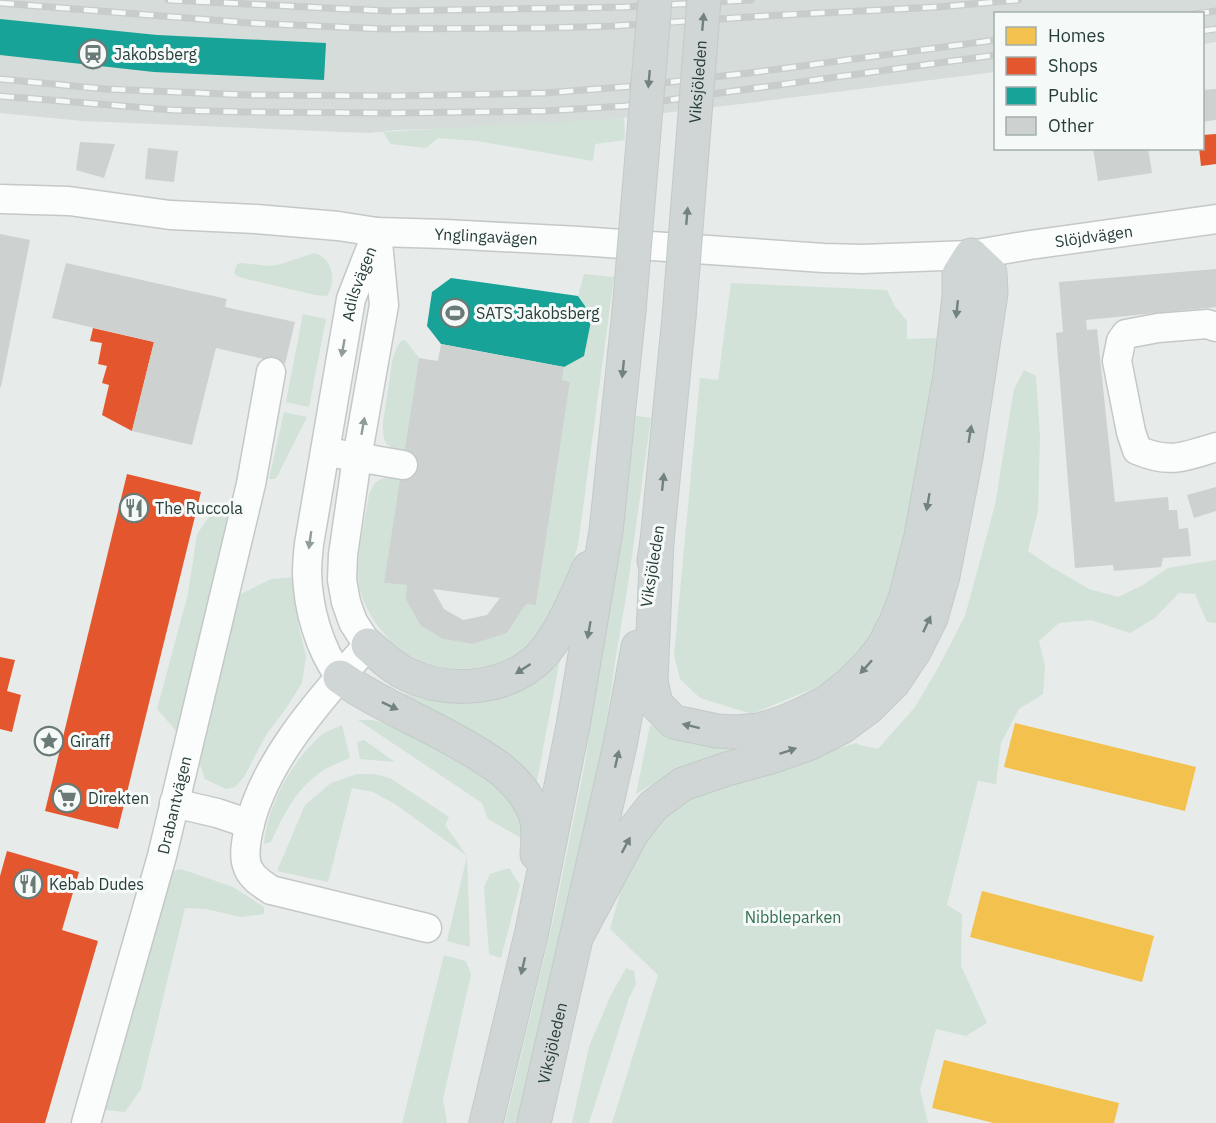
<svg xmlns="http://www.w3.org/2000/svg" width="1216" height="1123" font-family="'IBM Plex Sans',sans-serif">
  <rect width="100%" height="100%" fill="#e7ebe9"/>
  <path fill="#d5dcd9" d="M 0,0 L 1216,0 L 1216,42 L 1203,44 L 1202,14 L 996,14 L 995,72 L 757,102 L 562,125 L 398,130 L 368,133 L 83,121 L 0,113 Z"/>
  <g fill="#d2e2d8">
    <path d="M 624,118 L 625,140 L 595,144 L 593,161 L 477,141 L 438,138 L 426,148 L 391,144 L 383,132 Z"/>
    <path d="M 314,253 C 333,258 337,281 327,296 L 315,295 L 242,278 L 237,276 L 234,273 L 237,264 L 241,263 L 270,266 L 281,264 Z"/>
    <path d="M 584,274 L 614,277 L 578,545 C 573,563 567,580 560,597 C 558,604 556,612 552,618 C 547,627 535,639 528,646 C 500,673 440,676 407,655 C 387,642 363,610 359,585 C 355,560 365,521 369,494 C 376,478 383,476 401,478 L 385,583 L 407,585 L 421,626 L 443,639 L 473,644 L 507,633 L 526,604 L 536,605 L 570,382 L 562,380 L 564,367 L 592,316 L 578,296 Z"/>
    <path d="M 731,283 L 887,290 L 894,305 L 907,321 L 907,339 L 935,338 L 942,340 L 908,535 L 883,627 L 839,678 L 752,714 L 700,698 L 680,679 L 674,655 L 700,378 L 718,380 Z"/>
    <path d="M 303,314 L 326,319 L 309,407 L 286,402 Z"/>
    <path d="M 402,340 L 406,341 L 419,358 L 405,451 C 384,448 383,442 383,422 L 393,357 L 397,347 Z"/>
    <path d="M 1024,370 L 1036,376 L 1040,436 L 1038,511 L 1028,551 L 1051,567 L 1089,589 L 1118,597 L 1143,585 L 1168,568 L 1216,560 L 1216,623 L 1207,622 L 1195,594 L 1179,593 L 1155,618 L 1130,633 L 1091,620 L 1059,623 L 1039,641 L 1045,666 L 1043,694 L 1019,709 L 1001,743 L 996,784 L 978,781 L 947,905 L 962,914 L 961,966 L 987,1023 L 966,1036 L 936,1029 L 920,1090 L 928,1123 L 612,1123 L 658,975 L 610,929 L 626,872 L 648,834 L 678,806 L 713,788 L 856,743 L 860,745 L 878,749 L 915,707 L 939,666 L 965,616 L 995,505 L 1014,389 Z"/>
    <path d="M 284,412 L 307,417 L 278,475 L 275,479 L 269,479 Z"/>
    <path d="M 636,416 L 651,418 L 627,591 L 616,656 L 600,766 L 521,1123 L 505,1123 L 555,912 L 585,763 L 601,651 L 628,478 Z"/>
    <path d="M 210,516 L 231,517 L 178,733 L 157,709 L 188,594 L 197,534 Z"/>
    <path d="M 945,520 L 838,719 L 663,778 L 636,794 L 650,725 L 679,740 L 822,719 Z"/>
    <path d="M 295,577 L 299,628 L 306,656 L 302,683 L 285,710 L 266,735 L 244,777 L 235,787 L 226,789 L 205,779 L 200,765 L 202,756 L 198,755 L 237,596 L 271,579 Z"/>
    <path d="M 560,659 L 536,786 L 387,690 L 451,703 L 487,700 L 544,670 Z"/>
    <path d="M 358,720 L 372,720 L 402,728 L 489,772 L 523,815 L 526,841 L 488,819 L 482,803 Z"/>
    <path d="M 342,725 L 350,758 C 341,762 332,765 324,770 C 297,787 284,814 271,842 L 264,844 C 267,807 291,763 318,738 C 324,732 334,729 342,725 Z"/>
    <path d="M 364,740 L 395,762 L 360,759 L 357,742 Z"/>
    <path d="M 357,774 L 373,774 L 390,778 L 449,817 L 445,825 L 467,856 L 470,947 L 447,941 L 467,856 L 395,804 L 373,792 L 352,788 L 328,882 L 277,871 L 305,805 L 331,783 Z"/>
    <path d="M 509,868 L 520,885 L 501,958 L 489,954 L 484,887 L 490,874 Z"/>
    <path d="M 181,869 L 233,887 L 264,907 L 264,914 L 241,917 L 206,909 L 185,908 L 141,1089 L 125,1112 L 106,1110 L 103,1083 L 170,872 Z"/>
    <path d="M 444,955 L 466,961 L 471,974 L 443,1099 L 447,1123 L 402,1123 Z"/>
    <path d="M 626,968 L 634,971 L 636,984 L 629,998 L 589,1123 L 572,1123 L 589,1047 L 610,997 Z"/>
  </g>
  <g fill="#f2c14e">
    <path d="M 1015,723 L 1196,767 L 1185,811 L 1004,767 Z"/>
    <path d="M 982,891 L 1154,936 L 1142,982 L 970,937 Z"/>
    <path d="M 944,1060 L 1119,1103 L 1114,1123 L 994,1123 L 932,1108 Z"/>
  </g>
  <g fill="#e4572e">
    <path d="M 1216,134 L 1216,164 L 1201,166 L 1199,148 L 1202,148 L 1202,135 Z"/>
    <path d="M 93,328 L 154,342 L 132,431 L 102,415 L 109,385 L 102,383 L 107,366 L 98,364 L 102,343 L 90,341 Z"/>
    <path d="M 127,474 L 201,492 L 118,829 L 45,811 Z"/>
    <path d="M 0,657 L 15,660 L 7,691 L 21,695 L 12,732 L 0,729 Z"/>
    <path d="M 7,851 L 79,872 L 62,930 L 98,941 L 45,1123 L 0,1123 L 0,876 Z"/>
  </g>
  <g fill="#17a398">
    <path d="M 0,19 L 157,35 L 326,43 L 324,80 L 154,72 L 0,55 Z"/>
    <path d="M 451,278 L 578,296 L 592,316 L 584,356 L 564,367 L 441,344 L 427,326 L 432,292 Z"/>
  </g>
  <g fill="#cdd2d0" fill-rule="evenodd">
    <path d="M 1216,89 L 1216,120 L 1202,122 L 1202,90 Z"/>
    <path d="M 80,142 L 115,144 L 104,178 L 76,170 Z"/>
    <path d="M 148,148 L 178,151 L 174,182 L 145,179 Z"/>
    <path d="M 1093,148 L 1148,148 L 1152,173 L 1098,181 Z"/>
    <path d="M 0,234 L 30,240 L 1,387 L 0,387 Z"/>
    <path d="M 66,263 L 227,299 L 225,307 L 295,322 L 285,364 L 216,348 L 192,445 L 132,431 L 154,342 L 52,318 Z"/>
    <path d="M 1216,269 L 1216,307 L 1086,320 L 1087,330 L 1097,329 L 1115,502 L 1168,497 L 1169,510 L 1177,510 L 1179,529 L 1188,528 L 1191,556 L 1163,558 L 1161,567 L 1114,571 L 1113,565 L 1075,568 L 1056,333 L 1063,332 L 1059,282 Z"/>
    <path d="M 441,344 L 564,367 L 562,380 L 570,382 L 536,605 L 526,604 L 507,633 L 473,644 L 443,639 L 421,626 L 406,600 L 407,585 L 384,583 L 419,358 L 438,361 ZM 433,589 L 500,598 L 487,615 L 463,620 L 444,609 Z"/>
    <path d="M 1216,487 L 1216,511 L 1194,518 L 1187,495 Z"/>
  </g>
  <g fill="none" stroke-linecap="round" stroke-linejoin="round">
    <g stroke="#c4c8c6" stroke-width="31">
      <g id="minor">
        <path id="s1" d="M 0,199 L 69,201 L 170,215 L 256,219 L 338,226 L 377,232 L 445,234 L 579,241 L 824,258 L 862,259 L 971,255 L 1030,245 L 1216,219"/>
        <path d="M 377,232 L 384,305 L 357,458 L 343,555 L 342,580 L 346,602 L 353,622 L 368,645 C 322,697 262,762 248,832 C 246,843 243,857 248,868 C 252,878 262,884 271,890 L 427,928"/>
        <path d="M 1216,327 L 1207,324 L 1158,328 L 1126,334 L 1121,341 L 1117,361 L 1131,432 L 1137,450 C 1170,464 1184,457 1216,447"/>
        <path d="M 339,454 L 403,465"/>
        <path id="s2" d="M 340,677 C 319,648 308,609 307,573 C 307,563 308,554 309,544 L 351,299 L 374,240"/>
        <path d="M 174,803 L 217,813 L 250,824"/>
        <path id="s3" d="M 86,1123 L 162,856 L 251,484 L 271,372"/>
      </g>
    </g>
    <g stroke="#c3cac8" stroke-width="35">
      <g id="major">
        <path d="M 654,561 L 657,541 L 679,317"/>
        <path d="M 368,645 C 381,656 393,668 408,675 C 450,694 508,690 541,656 C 562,633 576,596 589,568"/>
        <path d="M 340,677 C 372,700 410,716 445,735 C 481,755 522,775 536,817 C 539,828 538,841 537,854"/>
        <path d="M 578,934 L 632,833 L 653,806 L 683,784 L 727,769 L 771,757 L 808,744 L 842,727 L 869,707 L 893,683 L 915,650 L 931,618 L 943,576 L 966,457 L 991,293 L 990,273 L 971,255 L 959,274 L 959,296 L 950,376 L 921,536 L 905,599 L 895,624 L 883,647 L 868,666 L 850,684 L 827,702 L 805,713 L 782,723 L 760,730 L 736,732 L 717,731 L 674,722 L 656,704 L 651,681 L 657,541"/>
        <path d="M 486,1123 L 532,931 L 573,726 L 606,531 L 629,311"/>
        <path id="s4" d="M 534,1123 L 620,745 L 638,647"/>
      </g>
    </g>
    <use href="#minor" stroke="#fbfcfc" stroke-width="28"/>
    <use href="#major" stroke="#cfd6d5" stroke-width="33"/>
    <g stroke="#c8ccca" stroke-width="7">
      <g id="rail">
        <path d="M 168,0 L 388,11 L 625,7 L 751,0"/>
        <path d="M 0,3 L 250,23 L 385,29 L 544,28 L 613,26 L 764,16 L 938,7 L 1018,0"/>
        <path d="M 1195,14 L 1216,11"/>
        <path d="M 1202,31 L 1216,29"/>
        <path d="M 0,79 L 105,89 L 248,95 L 393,96 L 545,93 L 636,86 L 757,72 L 996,40"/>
        <path d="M 0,96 L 172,110 L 244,112 L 392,113 L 544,111 L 625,106 L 996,55"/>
      </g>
    </g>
    <use href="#rail" stroke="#f5f9f7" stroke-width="4.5" stroke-dasharray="14" stroke-linecap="butt"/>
    <g stroke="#c3cac8" stroke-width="35" stroke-linecap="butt">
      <g id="major-bridge">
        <path d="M 629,311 L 655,0"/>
        <path id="s5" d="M 679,317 L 704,0"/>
      </g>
    </g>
    <use href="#major-bridge" stroke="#cfd6d5" stroke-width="33"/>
  </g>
  <defs><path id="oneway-solid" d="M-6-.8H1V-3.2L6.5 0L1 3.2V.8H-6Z" transform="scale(1.5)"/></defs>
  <g fill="#72827f">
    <use href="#oneway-solid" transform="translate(703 22) rotate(-85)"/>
    <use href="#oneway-solid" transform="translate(649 79) rotate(95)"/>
    <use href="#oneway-solid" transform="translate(687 216) rotate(-85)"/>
    <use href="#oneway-solid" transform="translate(957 309) rotate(96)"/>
    <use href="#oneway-solid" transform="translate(623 369) rotate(96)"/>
    <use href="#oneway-solid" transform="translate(970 434) rotate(-81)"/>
    <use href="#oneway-solid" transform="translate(663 482) rotate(-84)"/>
    <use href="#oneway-solid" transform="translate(928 502) rotate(100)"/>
    <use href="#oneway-solid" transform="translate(927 624) rotate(-65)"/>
    <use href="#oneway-solid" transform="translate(589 630) rotate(100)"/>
    <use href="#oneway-solid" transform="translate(866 667) rotate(132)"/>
    <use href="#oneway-solid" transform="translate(523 669) rotate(147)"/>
    <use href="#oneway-solid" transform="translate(390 706) rotate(25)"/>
    <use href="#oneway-solid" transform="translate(691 726) rotate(-166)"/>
    <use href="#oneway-solid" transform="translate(788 751) rotate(-19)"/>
    <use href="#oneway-solid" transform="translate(617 759) rotate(-77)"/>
    <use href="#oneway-solid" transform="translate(626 845) rotate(-62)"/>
    <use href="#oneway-solid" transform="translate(523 966) rotate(103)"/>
  </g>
  <g fill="#909c9a">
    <use href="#oneway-solid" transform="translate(343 348) rotate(100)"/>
    <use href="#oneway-solid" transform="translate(363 426) rotate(-80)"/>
    <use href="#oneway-solid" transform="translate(310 540) rotate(98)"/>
  </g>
  <defs>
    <g id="station-ring" transform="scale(1.5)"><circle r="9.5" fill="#f5f9f7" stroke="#6a7a77" stroke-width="1.5"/><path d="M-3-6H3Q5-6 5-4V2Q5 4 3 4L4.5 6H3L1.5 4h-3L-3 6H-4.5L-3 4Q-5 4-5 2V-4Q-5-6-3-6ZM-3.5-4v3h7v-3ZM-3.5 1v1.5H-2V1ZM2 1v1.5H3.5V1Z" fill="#6a7a77"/></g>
    <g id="stadium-ring" transform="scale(1.5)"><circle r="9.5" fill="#f5f9f7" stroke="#6a7a77" stroke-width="1.5"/><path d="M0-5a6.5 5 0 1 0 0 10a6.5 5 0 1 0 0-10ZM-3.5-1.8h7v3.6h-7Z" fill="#6a7a77"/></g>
    <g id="restaurant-ring" transform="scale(1.5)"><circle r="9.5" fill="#f5f9f7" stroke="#6a7a77" stroke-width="1.5"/><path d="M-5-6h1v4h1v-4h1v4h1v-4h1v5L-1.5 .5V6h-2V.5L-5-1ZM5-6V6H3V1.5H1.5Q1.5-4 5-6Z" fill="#6a7a77"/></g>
    <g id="sight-ring" transform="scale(1.5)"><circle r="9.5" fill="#f5f9f7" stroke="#6a7a77" stroke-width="1.5"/><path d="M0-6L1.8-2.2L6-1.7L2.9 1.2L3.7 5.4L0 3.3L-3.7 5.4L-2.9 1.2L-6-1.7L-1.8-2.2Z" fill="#6a7a77"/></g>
    <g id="supermarket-ring" transform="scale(1.5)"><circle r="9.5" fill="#f5f9f7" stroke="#6a7a77" stroke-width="1.5"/><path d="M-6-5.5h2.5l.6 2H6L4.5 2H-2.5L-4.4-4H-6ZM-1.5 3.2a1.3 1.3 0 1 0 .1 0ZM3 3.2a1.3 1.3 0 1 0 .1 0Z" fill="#6a7a77"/></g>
  </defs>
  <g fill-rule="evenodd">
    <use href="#station-ring" x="93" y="54"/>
    <use href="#stadium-ring" x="455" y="313"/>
    <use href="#restaurant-ring" x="134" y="508"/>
    <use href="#sight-ring" x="49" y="741"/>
    <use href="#supermarket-ring" x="67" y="798"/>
    <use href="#restaurant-ring" x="28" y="884"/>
  </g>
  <g text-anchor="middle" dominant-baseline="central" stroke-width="6" stroke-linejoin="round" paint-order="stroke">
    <g font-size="16" fill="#263d39" stroke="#f5f9f7" text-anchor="start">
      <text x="114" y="54">Jakobsberg</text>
      <text x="476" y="313">SATS Jakobsberg</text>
      <text x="155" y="508">The Ruccola</text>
      <text x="70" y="741">Giraff</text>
      <text x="88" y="798">Direkten</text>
      <text x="49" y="884">Kebab Dudes</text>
    </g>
    <g font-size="16" fill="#263d39" stroke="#f5f9f7">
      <text stroke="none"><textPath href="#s5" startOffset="236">Viksjöleden</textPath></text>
      <text stroke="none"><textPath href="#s1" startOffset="488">Ynglingavägen</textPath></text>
      <text stroke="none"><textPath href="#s1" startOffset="1098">Slöjdvägen</textPath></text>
      <text stroke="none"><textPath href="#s2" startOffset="405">Adilsvägen</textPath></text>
      <text transform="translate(652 566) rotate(-81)">Viksjöleden</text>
      <text stroke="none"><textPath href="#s3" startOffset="330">Drabantvägen</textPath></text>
      <text stroke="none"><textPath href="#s4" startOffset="82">Viksjöleden</textPath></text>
    </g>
    <g font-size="16" fill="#347051" stroke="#f5f9f7">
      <text x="793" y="917">Nibbleparken</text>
    </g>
  </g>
  <rect x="994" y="12" width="210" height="138" fill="#f5f9f7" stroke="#a2aeab" stroke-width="1.5"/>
  <rect x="1006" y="27" width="30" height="18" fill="#f2c14e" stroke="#a2aeab" stroke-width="1.5"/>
  <text x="1048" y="42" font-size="18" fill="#263d39">Homes</text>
  <rect x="1006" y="57" width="30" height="18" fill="#e4572e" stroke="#a2aeab" stroke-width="1.5"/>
  <text x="1048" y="72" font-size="18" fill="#263d39">Shops</text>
  <rect x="1006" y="87" width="30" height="18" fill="#17a398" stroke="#a2aeab" stroke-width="1.5"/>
  <text x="1048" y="102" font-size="18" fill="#263d39">Public</text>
  <rect x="1006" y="117" width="30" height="18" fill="#cdd2d0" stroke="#a2aeab" stroke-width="1.5"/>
  <text x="1048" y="132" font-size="18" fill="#263d39">Other</text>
</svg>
